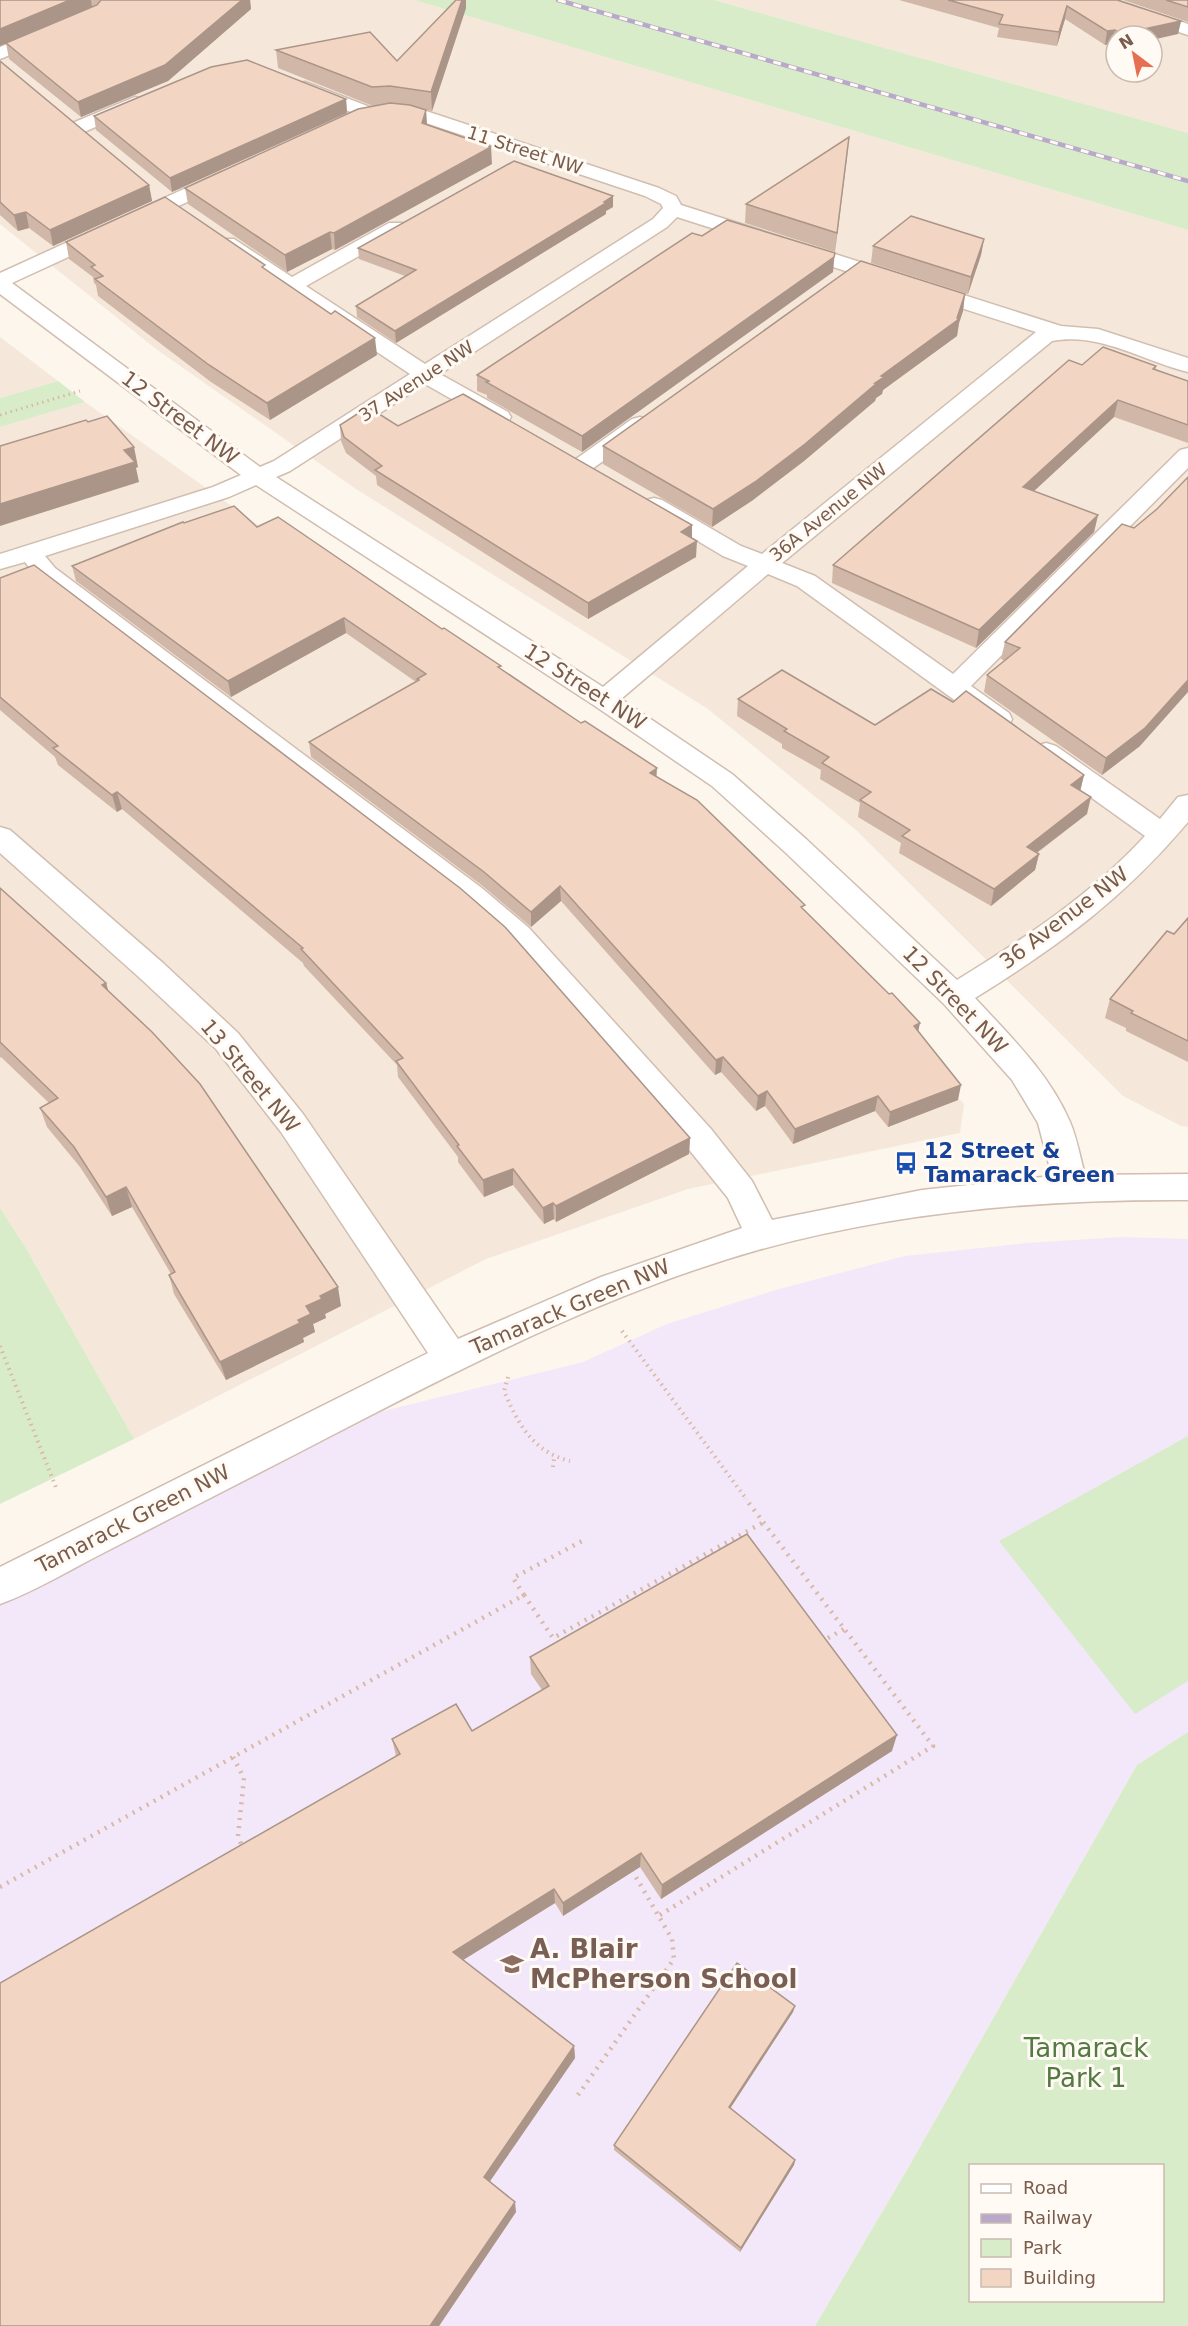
<svg xmlns="http://www.w3.org/2000/svg" width="1188" height="2326" font-family="'DejaVu Sans',sans-serif">
  <rect width="100%" height="100%" fill="#fdf6ec"/>
  <g fill="#f5e8da" fill-rule="evenodd">
    <path d="M 0,0 L 414,0 L 1188,230 L 1188,1127 L 1181,1126 L 1123,1096 L 856,830 L 708,709 L 356,489 L 156,349 L 0,224 Z"/>
    <path d="M 714,0 L 1188,0 L 1188,133 ZM 1116,36 L 1152,36 L 1152,72 L 1116,72 Z"/>
    <path d="M 0,337 L 58,381 L 0,398 Z"/>
    <path d="M 85,402 L 730,860 L 964,1104 L 960,1133 L 688,1189 L 486,1259 L 134,1439 L 24,1245 L 0,1208 L 0,427 Z"/>
  </g>
  <path fill="#f3e8fa" d="M 1122,1237 L 1188,1239 L 1188,1732 L 1137,1765 L 911,2163 L 815,2326 L 0,2326 L 0,1606 L 383,1411 L 583,1362 L 667,1324 L 779,1289 L 905,1256 L 1027,1243 Z"/>
  <g fill="#d8ecc9" fill-rule="evenodd">
    <path d="M 414,0 L 714,0 L 1188,133 L 1188,230 Z"/>
    <path d="M 58,381 L 85,402 L 0,427 L 0,398 Z"/>
    <path d="M 0,1208 L 24,1245 L 134,1439 L 0,1504 Z"/>
    <path d="M 1188,1436 L 1188,1681 L 1135,1714 L 999,1541 Z"/>
    <path d="M 1188,1732 L 1188,2326 L 815,2326 L 911,2163 L 1137,1765 ZM 970,2166 L 1162,2166 L 1162,2300 L 970,2300 Z"/>
  </g>
  <g fill="none" stroke-linecap="round" stroke-linejoin="round">
    <g stroke="#d1beb0" stroke-width="3">
      <g id="minor">
        <path d="M 1090,0 L 1116,0 L 1188,24 L 1188,35 L 1093,4 Z"/>
        <path d="M 48,28 L 54,29 L 57,33 L 54,37 L 0,59 L 0,47 Z"/>
        <path d="M 305,82 L 375,109 L 383,105 L 423,110 L 659,188 L 676,196 L 681,205 L 1061,326 L 1098,329 L 1188,358 L 1188,372 C 1143,361 1100,332 1052,341 L 782,563 L 815,576 L 953,674 L 1180,450 L 1188,448 L 1188,468 L 971,686 L 1009,713 L 1012,719 L 1009,725 L 999,728 L 989,725 L 797,586 L 768,574 L 621,699 L 732,774 L 806,839 L 957,980 C 1025,938 1091,895 1145,836 L 1036,758 L 1032,752 L 1036,746 L 1046,743 L 1056,746 L 1160,819 L 1178,797 L 1188,795 L 1188,822 C 1123,899 1060,945 975,998 C 1010,1036 1049,1073 1070,1122 C 1077,1138 1080,1157 1085,1175 L 1188,1174 L 1188,1200 C 1043,1199 898,1211 758,1250 C 596,1296 445,1377 296,1454 C 234,1486 171,1518 109,1550 C 73,1568 38,1590 0,1604 L 0,1567 L 428,1353 L 281,1132 L 216,1049 L 141,979 L 0,853 L 0,827 L 10,830 L 163,963 L 238,1033 L 303,1114 L 458,1339 L 601,1277 L 742,1228 L 728,1198 L 687,1147 L 507,942 L 463,903 L 37,578 L 25,562 L 0,569 L 0,554 L 213,487 L 241,475 L 0,294 L 0,273 L 221,172 L 235,172 L 238,176 L 235,180 L 12,283 L 260,467 L 274,461 L 410,374 L 220,247 L 217,243 L 220,239 L 234,239 L 292,277 L 389,223 L 403,223 L 406,227 L 403,231 L 306,286 L 425,364 L 653,219 L 663,208 L 661,204 L 645,196 L 414,119 L 378,115 L 370,119 L 363,117 L 299,91 L 296,87 L 299,83 ZM 677,217 L 1036,332 L 762,554 L 741,546 L 662,500 L 654,498 L 646,500 L 642,505 L 646,510 L 723,556 L 748,566 L 603,687 L 276,477 L 290,471 L 425,384 L 492,422 L 500,424 L 508,422 L 511,417 L 508,412 L 440,374 L 667,227 ZM 256,485 L 595,706 L 712,786 L 786,853 L 944,1004 L 1012,1080 L 1038,1123 L 1052,1176 L 922,1190 L 772,1220 L 752,1181 L 711,1129 L 529,928 L 483,889 L 55,568 L 45,556 L 229,497 Z"/>
        <path d="M 135,97 L 142,99 L 144,103 L 142,107 L 84,132 L 70,132 L 68,128 L 70,124 Z"/>
        <path d="M 640,417 L 648,419 L 651,424 L 648,429 L 592,469 L 584,471 L 576,469 L 572,464 L 576,459 L 632,419 Z"/>
      </g>
    </g>
    <path stroke="#d9b8a5" stroke-width="3" stroke-dasharray="1.5 4" stroke-linecap="butt" d="M 0,415 L 80,391"/>
    <g stroke="#d9b8a5" stroke-width="4" stroke-dasharray="1.5 4.5" stroke-linecap="butt">
      <path d="M 622,1331 L 747,1500"/>
      <path d="M 0,1346 L 57,1490"/>
      <path d="M 508,1377 L 504,1391 C 518,1424 533,1452 570,1461"/>
      <path d="M 553,1467 L 554,1459"/>
    </g>
    <g stroke="#d9b8a5" stroke-width="4.5" stroke-dasharray="2 6" stroke-linecap="butt">
      <path d="M 524,1595 L 513,1578 L 584,1540"/>
      <path d="M 821,1642 L 844,1629"/>
      <path d="M 233,1757 L 244,1778 L 238,1836 L 243,1849"/>
      <path d="M 0,1887 L 524,1595 L 553,1638 L 764,1522"/>
      <path d="M 660,1915 L 933,1746 L 745,1498"/>
      <path d="M 578,2095 L 674,1959 L 672,1939 L 633,1872"/>
    </g>
    <use href="#minor" fill="#fff" fill-rule="evenodd"/>
    <g stroke="#b9a8c9" stroke-width="4.5">
      <path id="rail" d="M 558,0 L 1188,181"/>
    </g>
    <use href="#rail" stroke="#fffaf3" stroke-width="3" stroke-dasharray="8" stroke-linecap="butt"/>
  </g>
  <g fill="#d1b7a8">
    <path d="M 0,0 L 250,0 L 251,9 L 168,81 L 81,117 L 9,59 L 6,43 L 93,7 L 0,46 Z"/>
    <path d="M 899,0 L 1117,0 L 1181,21 L 1178,34 L 1152,36 L 1116,36 L 1116,46 L 1112,43 L 1105,45 L 1065,19 L 1057,46 L 997,37 L 999,28 Z"/>
    <path d="M 1123,0 L 1188,0 L 1188,22 Z"/>
    <path d="M 466,8 L 432,111 L 425,110 L 426,110 L 427,125 L 492,164 L 335,250 L 332,249 L 287,272 L 188,204 L 185,188 L 377,105 L 373,106 L 278,68 L 276,50 L 397,61 Z"/>
    <path d="M 0,61 L 149,185 L 152,201 L 53,246 L 29,228 L 18,231 L 0,215 Z"/>
    <path d="M 346,99 L 347,113 L 172,192 L 96,130 L 94,116 Z"/>
    <path d="M 847,156 L 835,252 L 745,223 L 746,204 Z"/>
    <path d="M 613,207 L 606,211 L 606,214 L 396,343 L 357,317 L 356,306 L 405,276 L 359,259 L 358,248 Z"/>
    <path d="M 702,236 L 835,253 L 833,272 L 582,452 L 487,398 L 487,395 L 477,391 L 477,375 Z"/>
    <path d="M 984,239 L 981,255 L 968,294 L 871,263 L 873,246 Z"/>
    <path d="M 66,242 L 266,270 L 377,355 L 270,420 L 211,382 L 98,296 L 96,285 L 94,283 L 93,277 L 69,259 Z"/>
    <path d="M 965,294 L 963,311 L 959,323 L 957,336 L 883,390 L 882,394 L 876,398 L 875,401 L 804,461 L 753,500 L 712,527 L 603,464 L 603,446 Z"/>
    <path d="M 1082,365 L 1156,366 L 1156,369 L 1188,381 L 1188,443 L 1114,417 L 1034,491 L 1098,515 L 1094,532 L 976,648 L 832,583 L 833,565 Z"/>
    <path d="M 340,425 L 398,426 L 692,525 L 692,538 L 696,557 L 588,619 L 377,485 L 376,476 L 346,453 L 341,441 Z"/>
    <path d="M 1157,509 L 1140,746 L 1102,775 L 984,692 L 987,675 L 1005,661 L 1001,659 L 1005,642 Z"/>
    <path d="M 184,523 L 257,527 L 501,669 L 657,776 L 804,911 L 919,1032 L 958,1100 L 888,1127 L 875,1111 L 793,1144 L 765,1106 L 756,1111 L 721,1072 L 715,1075 L 561,901 L 531,927 L 484,887 L 311,757 L 309,742 L 416,682 L 346,633 L 231,697 L 76,581 L 72,566 Z"/>
    <path d="M 0,578 L 690,1138 L 689,1154 L 556,1222 L 554,1219 L 544,1224 L 513,1185 L 484,1197 L 458,1162 L 458,1157 L 398,1077 L 397,1065 L 304,966 L 303,963 L 122,809 L 117,812 L 58,765 L 55,757 L 0,710 Z"/>
    <path d="M 738,699 L 875,725 L 953,702 L 1084,775 L 1080,791 L 1087,814 L 1037,853 L 1039,854 L 1035,870 L 991,906 L 899,853 L 901,843 L 858,817 L 860,803 L 820,779 L 821,770 L 782,748 L 782,744 L 737,716 Z"/>
    <path d="M 0,888 L 106,983 L 108,991 L 341,1306 L 325,1314 L 326,1318 L 313,1324 L 315,1332 L 303,1338 L 304,1342 L 226,1380 L 174,1294 L 169,1275 L 171,1274 L 132,1207 L 112,1216 L 80,1167 L 47,1127 L 40,1108 L 49,1103 L 1,1057 L 0,1058 Z"/>
    <path d="M 1188,918 L 1188,1062 L 1126,1031 L 1126,1028 L 1105,1018 L 1110,999 L 1174,934 Z"/>
    <path d="M 530,1657 L 892,1751 L 661,1899 L 640,1867 L 563,1916 L 555,1903 L 463,1960 L 574,2046 L 575,2058 L 490,2181 L 516,2212 L 439,2326 L 0,2326 L 396,1756 L 392,1739 L 472,1731 L 542,1690 L 531,1674 Z"/>
    <path d="M 795,2006 L 793,2012 L 730,2109 L 795,2160 L 794,2165 L 740,2252 L 614,2150 L 614,2145 Z"/>
  </g>
  <g fill="#aa9588">
    <path d="M 70,0 L 91,0 L 92,7 L 0,46 L 0,29 Z"/>
    <path d="M 242,0 L 250,0 L 251,9 L 168,81 L 81,117 L 78,102 Z"/>
    <path d="M 462,0 L 466,0 L 466,8 L 432,111 L 431,92 Z"/>
    <path d="M 1067,6 L 1065,19 L 1057,46 L 1059,32 Z"/>
    <path d="M 1181,21 L 1178,34 L 1152,40 L 1152,36 L 1121,36 L 1121,34 Z"/>
    <path d="M 1115,30 L 1112,43 L 1105,45 L 1107,31 Z"/>
    <path d="M 346,99 L 347,113 L 172,192 L 170,178 Z"/>
    <path d="M 426,110 L 427,126 L 422,123 Z"/>
    <path d="M 849,137 L 847,156 L 835,252 L 837,233 Z"/>
    <path d="M 491,147 L 492,164 L 335,250 L 334,233 Z"/>
    <path d="M 149,185 L 152,201 L 53,246 L 50,230 Z"/>
    <path d="M 613,196 L 613,207 L 606,211 L 606,214 L 396,343 L 395,331 Z"/>
    <path d="M 26,212 L 29,228 L 18,231 L 14,215 Z"/>
    <path d="M 330,232 L 332,249 L 287,272 L 285,255 Z"/>
    <path d="M 984,239 L 981,255 L 968,294 L 971,277 Z"/>
    <path d="M 834,257 L 833,272 L 582,452 L 582,436 Z"/>
    <path d="M 965,294 L 963,311 L 959,323 L 957,336 L 883,390 L 882,394 L 876,398 L 875,401 L 804,461 L 753,500 L 712,527 L 713,509 L 875,383 Z"/>
    <path d="M 375,338 L 377,355 L 270,420 L 267,403 Z"/>
    <path d="M 1118,400 L 1114,417 L 1020,504 L 1023,487 Z"/>
    <path d="M 134,447 L 138,467 L 136,468 L 139,482 L 0,526 L 0,504 L 124,450 Z"/>
    <path d="M 1098,515 L 1094,532 L 976,648 L 979,630 Z"/>
    <path d="M 692,525 L 692,540 L 681,532 Z"/>
    <path d="M 697,541 L 696,557 L 588,619 L 588,603 Z"/>
    <path d="M 344,618 L 346,633 L 231,697 L 228,681 Z"/>
    <path d="M 1188,680 L 1188,692 L 1140,746 L 1102,775 L 1106,758 Z"/>
    <path d="M 657,768 L 656,783 L 650,773 Z"/>
    <path d="M 1084,775 L 1080,792 L 1071,785 Z"/>
    <path d="M 117,792 L 122,809 L 117,812 L 112,795 Z"/>
    <path d="M 1091,797 L 1087,814 L 1023,863 L 1027,847 Z"/>
    <path d="M 1039,854 L 1035,870 L 991,906 L 994,889 Z"/>
    <path d="M 560,886 L 561,901 L 531,927 L 531,912 Z"/>
    <path d="M 106,983 L 112,1003 L 102,985 Z"/>
    <path d="M 920,1023 L 917,1038 L 914,1026 Z"/>
    <path d="M 723,1057 L 721,1072 L 715,1075 L 716,1060 Z"/>
    <path d="M 961,1085 L 958,1100 L 888,1127 L 890,1112 Z"/>
    <path d="M 767,1091 L 765,1106 L 756,1111 L 758,1096 Z"/>
    <path d="M 878,1096 L 875,1111 L 793,1144 L 795,1129 Z"/>
    <path d="M 690,1138 L 689,1154 L 556,1222 L 556,1206 Z"/>
    <path d="M 513,1169 L 513,1185 L 484,1197 L 483,1180 Z"/>
    <path d="M 126,1187 L 132,1207 L 112,1216 L 106,1197 Z"/>
    <path d="M 553,1203 L 554,1219 L 544,1224 L 543,1208 Z"/>
    <path d="M 338,1287 L 341,1306 L 325,1314 L 326,1318 L 313,1324 L 315,1332 L 303,1338 L 304,1342 L 226,1380 L 220,1362 L 298,1320 L 306,1306 L 320,1296 Z"/>
    <path d="M 897,1735 L 892,1751 L 661,1899 L 662,1885 Z"/>
    <path d="M 641,1853 L 640,1867 L 563,1916 L 563,1903 Z"/>
    <path d="M 554,1889 L 555,1903 L 455,1965 L 453,1952 Z"/>
    <path d="M 795,2006 L 793,2012 L 727,2113 L 729,2107 Z"/>
    <path d="M 574,2046 L 575,2058 L 486,2187 L 484,2177 Z"/>
    <path d="M 795,2160 L 794,2165 L 740,2252 L 741,2248 Z"/>
    <path d="M 515,2202 L 516,2212 L 439,2326 L 430,2326 Z"/>
  </g>
  <g fill="#f3d5c3" stroke="#aa9588" stroke-width="1.5">
    <path d="M 0,0 L 70,0 L 0,29 Z"/>
    <path d="M 101,0 L 242,0 L 165,65 L 78,102 L 6,43 L 97,5 Z"/>
    <path d="M 456,0 L 462,0 L 431,92 L 390,86 L 372,87 L 276,50 L 370,32 L 397,61 Z"/>
    <path d="M 948,0 L 1117,0 L 1181,21 L 1121,34 L 1115,30 L 1107,31 L 1067,6 L 1059,32 L 999,24 L 1003,15 Z"/>
    <path d="M 1166,0 L 1188,0 L 1188,7 Z"/>
    <path d="M 247,60 L 346,99 L 170,178 L 94,116 L 211,67 Z"/>
    <path d="M 0,61 L 149,185 L 50,230 L 26,212 L 14,215 L 0,202 Z"/>
    <path d="M 390,103 L 410,105 L 426,110 L 422,123 L 491,147 L 334,233 L 330,232 L 285,255 L 185,188 L 358,109 Z"/>
    <path d="M 849,137 L 837,233 L 746,204 Z"/>
    <path d="M 514,161 L 613,196 L 604,202 L 606,203 L 395,331 L 356,306 L 416,270 L 358,248 Z"/>
    <path d="M 165,197 L 265,265 L 262,267 L 331,314 L 335,311 L 375,338 L 267,403 L 209,365 L 95,279 L 103,276 L 91,267 L 95,265 L 66,242 Z"/>
    <path d="M 911,216 L 984,239 L 971,277 L 873,246 Z"/>
    <path d="M 727,220 L 835,253 L 834,257 L 582,436 L 486,382 L 489,381 L 477,375 L 692,233 L 702,236 Z"/>
    <path d="M 861,261 L 965,294 L 957,318 L 959,319 L 881,376 L 884,377 L 875,383 L 877,383 L 805,444 L 755,482 L 713,509 L 603,446 Z"/>
    <path d="M 1103,347 L 1156,366 L 1153,369 L 1188,381 L 1188,425 L 1118,400 L 1023,487 L 1098,515 L 979,630 L 833,565 L 1069,360 L 1082,365 Z"/>
    <path d="M 463,394 L 692,525 L 681,532 L 697,541 L 588,603 L 375,470 L 382,466 L 344,437 L 340,425 L 368,407 L 398,426 Z"/>
    <path d="M 107,416 L 134,447 L 124,450 L 135,462 L 0,504 L 0,446 L 86,420 L 88,422 Z"/>
    <path d="M 1188,477 L 1188,680 L 1145,728 L 1106,758 L 987,675 L 1020,648 L 1005,642 L 1122,524 L 1134,528 L 1157,509 Z"/>
    <path d="M 234,506 L 257,527 L 278,517 L 442,629 L 444,628 L 501,666 L 498,667 L 581,723 L 585,721 L 657,768 L 650,773 L 697,800 L 805,905 L 801,907 L 889,994 L 892,993 L 920,1023 L 914,1026 L 961,1085 L 890,1112 L 878,1096 L 795,1129 L 767,1091 L 758,1096 L 723,1057 L 716,1060 L 560,886 L 531,912 L 484,872 L 309,742 L 419,680 L 417,679 L 426,674 L 344,618 L 228,681 L 72,566 L 183,522 L 184,523 Z"/>
    <path d="M 34,565 L 460,888 L 505,927 L 690,1138 L 556,1206 L 553,1203 L 543,1208 L 513,1169 L 483,1180 L 457,1146 L 459,1145 L 396,1061 L 403,1058 L 301,949 L 303,948 L 117,792 L 112,795 L 53,748 L 58,746 L 0,697 L 0,578 Z"/>
    <path d="M 782,670 L 875,725 L 931,689 L 953,702 L 966,691 L 1084,775 L 1071,785 L 1091,797 L 1027,847 L 1039,854 L 994,889 L 902,836 L 910,830 L 860,800 L 871,792 L 822,763 L 829,757 L 784,731 L 787,729 L 738,699 Z"/>
    <path d="M 0,888 L 106,983 L 102,985 L 152,1032 L 200,1084 L 338,1287 L 320,1296 L 322,1299 L 306,1306 L 311,1314 L 298,1320 L 300,1323 L 220,1362 L 169,1275 L 175,1272 L 126,1187 L 106,1197 L 74,1147 L 40,1108 L 58,1098 L 0,1042 Z"/>
    <path d="M 1188,918 L 1188,1041 L 1131,1013 L 1133,1011 L 1110,999 L 1167,931 L 1174,934 Z"/>
    <path d="M 747,1534 L 897,1735 L 662,1885 L 641,1853 L 563,1903 L 554,1889 L 453,1952 L 574,2046 L 484,2177 L 515,2202 L 430,2326 L 0,2326 L 0,1983 L 400,1754 L 392,1739 L 456,1704 L 472,1731 L 549,1686 L 530,1657 Z"/>
    <path d="M 737,1963 L 795,2006 L 729,2107 L 795,2160 L 741,2248 L 614,2145 Z"/>
  </g>
  <defs>
    <g id="bus-bare" transform="scale(1.8)"><path d="M-5-6H5V4H4V6H2V4H-2V6H-4V4H-5ZM-3.5-4V0h7V-4ZM-3.5 1.2v1.5H-2V1.2ZM2 1.2v1.5H3.5V1.2Z" fill="#1a4fb4" stroke="#fffaf3" stroke-width="2.5" paint-order="stroke"/></g>
    <g id="school-bare" transform="scale(1.8)"><path d="M0-5L7-2L0 1L-7-2ZM-4 1L0 2.5L4 1V4Q0 6-4 4Z" fill="#8d6e63" stroke="#fffaf3" stroke-width="2.5" paint-order="stroke"/></g>
  </defs>
  <g fill-rule="evenodd">
    <use href="#bus-bare" x="906" y="1163"/>
    <use href="#school-bare" x="512" y="1964"/>
  </g>
  <g text-anchor="middle" dominant-baseline="central" stroke-width="6" stroke-linejoin="round" paint-order="stroke">
    <g font-size="18" fill="#7a5c4d" stroke="#fffaf3">
      <text transform="translate(525 150) rotate(18)">11 Street NW</text>
      <text transform="translate(416 381) rotate(-33)">37 Avenue NW</text>
      <text transform="translate(828 512) rotate(-39)">36A Avenue NW</text>
    </g>
    <g font-size="21" fill="#7a5c4d" stroke="#fffaf3">
      <text transform="translate(180 418) rotate(37)">12 Street NW</text>
      <text transform="translate(585 687) rotate(33)">12 Street NW</text>
      <text transform="translate(1064 918) rotate(-37)">36 Avenue NW</text>
      <text transform="translate(955 1000) rotate(46)">12 Street NW</text>
      <text transform="translate(250 1076) rotate(50)">13 Street NW</text>
      <text transform="translate(570 1307) rotate(-23)">Tamarack Green NW</text>
      <text transform="translate(133 1519) rotate(-27)">Tamarack Green NW</text>
    </g>
    <g font-size="21" font-weight="bold" fill="#164399" stroke="#fffaf3" text-anchor="start">
      <text x="924" y="1151">12 Street &amp;<tspan x="924" dy="24">Tamarack Green</tspan></text>
    </g>
    <g font-size="26" font-weight="bold" fill="#785e54" stroke="#fffaf3" text-anchor="start">
      <text x="530" y="1949">A. Blair<tspan x="530" dy="30">McPherson School</tspan></text>
    </g>
    <g font-size="26" fill="#537a41" stroke="#fffaf3">
      <text x="1086" y="2048">Tamarack<tspan x="1086" dy="30">Park 1</tspan></text>
    </g>
  </g>
  <rect x="969" y="2164" width="195" height="138" fill="#fffaf3" stroke="#cabbb1" stroke-width="1.5"/>
  <rect x="981" y="2184" width="30" height="9" fill="#ffffff" stroke="#cabbb1" stroke-width="1.5"/>
  <text x="1023" y="2194" font-size="18" fill="#7a5c4d">Road</text>
  <rect x="981" y="2214" width="30" height="9" fill="#b9a8c9" stroke="#cabbb1" stroke-width="1.5"/>
  <text x="1023" y="2224" font-size="18" fill="#7a5c4d">Railway</text>
  <rect x="981" y="2239" width="30" height="18" fill="#d8ecc9" stroke="#cabbb1" stroke-width="1.5"/>
  <text x="1023" y="2254" font-size="18" fill="#7a5c4d">Park</text>
  <rect x="981" y="2269" width="30" height="18" fill="#f3d5c3" stroke="#cabbb1" stroke-width="1.5"/>
  <text x="1023" y="2284" font-size="18" fill="#7a5c4d">Building</text>
  <g transform="translate(1134 54) rotate(328)"><circle r="28" fill="#fffaf3" stroke="#cabbb1" stroke-width="1.5"/>
  <path d="M0-4.5L10 22L0 15L-10 22Z" fill="#e76f51"/>
  <text y="-9" font-size="16" font-weight="bold" text-anchor="middle" fill="#7a5c4d">N</text>
  </g>
</svg>
